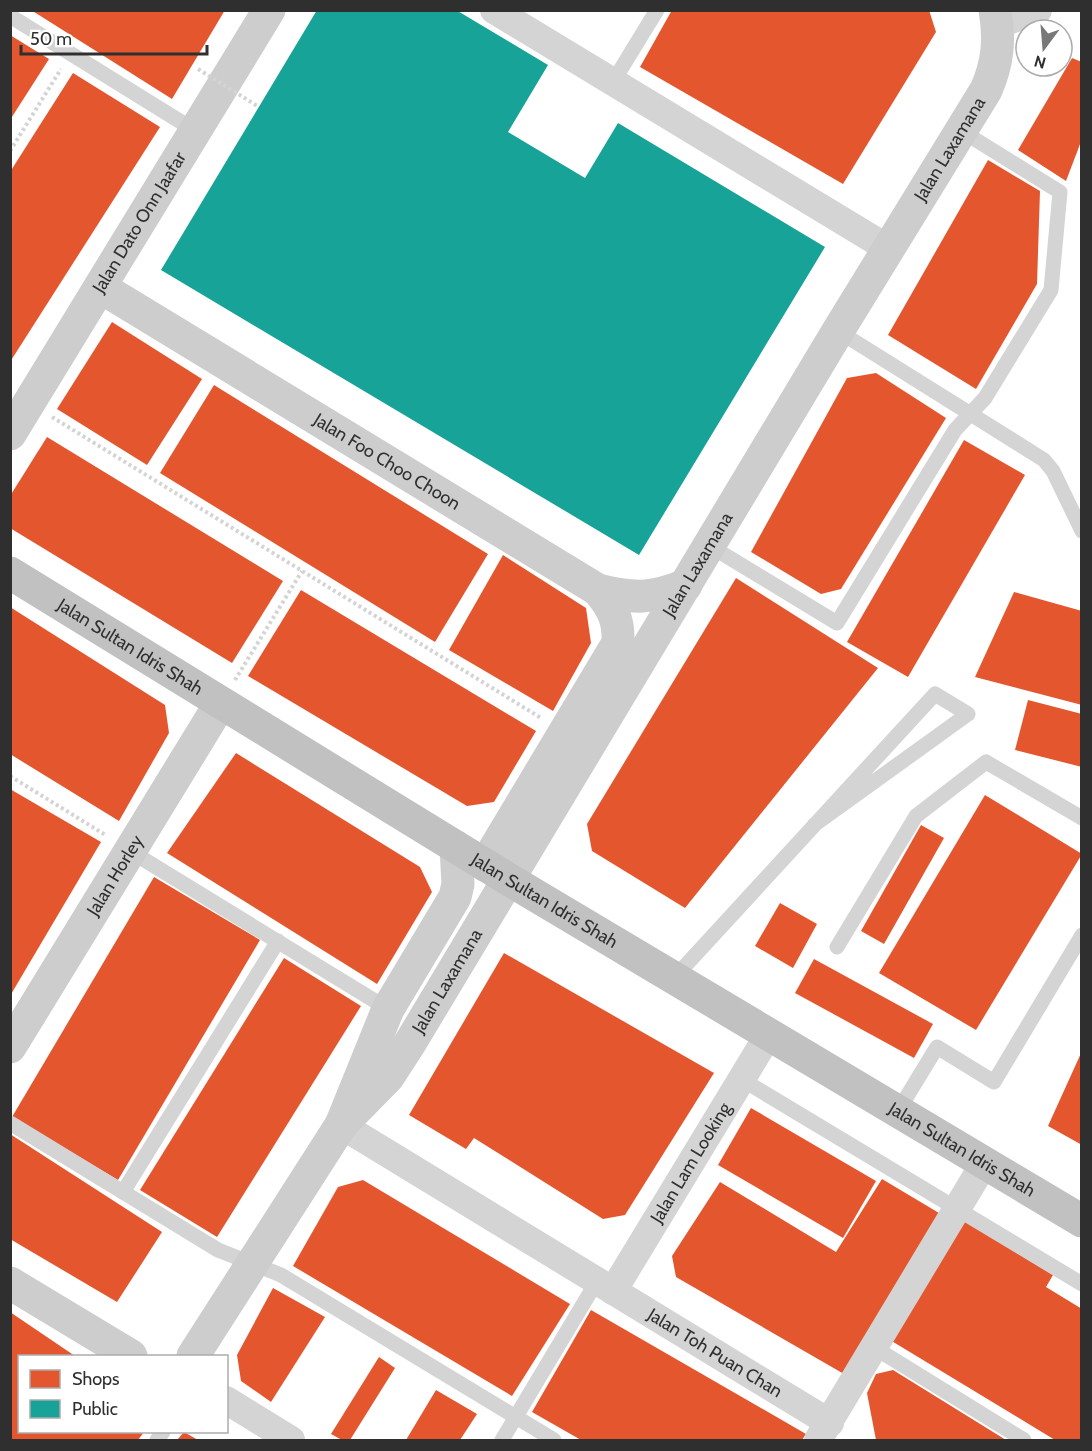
<svg xmlns="http://www.w3.org/2000/svg" width="1092" height="1451" font-family="Cabin,sans-serif">
  <rect width="100%" height="100%" fill="#fff"/>
  <g fill="#e4572e">
    <path d="M 31,10 L 225,10 L 172,99 Z"/>
    <path d="M 672,10 L 929,10 L 936,32 L 843,184 L 640,67 Z"/>
    <path d="M 10,35 L 49,59 L 10,120 Z"/>
    <path d="M 1072,58 L 1082,62 L 1082,139 L 1066,181 L 1018,150 Z"/>
    <path d="M 73,73 L 160,127 L 10,362 L 10,172 Z"/>
    <path d="M 988,160 L 1040,191 L 1037,284 L 976,389 L 888,335 Z"/>
    <path d="M 112,322 L 202,379 L 147,465 L 57,409 Z"/>
    <path d="M 876,373 L 946,418 L 841,589 L 821,594 L 751,552 L 847,378 Z"/>
    <path d="M 214,385 L 488,554 L 435,642 L 160,473 Z"/>
    <path d="M 47,437 L 283,581 L 232,663 L 10,528 L 10,496 Z"/>
    <path d="M 964,440 L 1025,475 L 908,677 L 847,642 Z"/>
    <path d="M 503,555 L 586,608 L 591,643 L 553,711 L 449,650 Z"/>
    <path d="M 736,578 L 878,668 L 685,908 L 592,851 L 587,824 Z"/>
    <path d="M 301,590 L 536,731 L 494,802 L 467,806 L 248,676 Z"/>
    <path d="M 1014,592 L 1082,611 L 1082,705 L 975,677 Z"/>
    <path d="M 10,607 L 165,705 L 169,733 L 119,821 L 10,754 Z"/>
    <path d="M 1028,700 L 1082,714 L 1082,767 L 1015,750 Z"/>
    <path d="M 236,753 L 420,867 L 432,892 L 377,984 L 167,853 Z"/>
    <path d="M 10,789 L 101,842 L 10,996 Z"/>
    <path d="M 985,795 L 1082,854 L 976,1030 L 879,973 Z"/>
    <path d="M 921,825 L 944,838 L 884,944 L 861,931 Z"/>
    <path d="M 154,877 L 260,940 L 118,1180 L 12,1117 Z"/>
    <path d="M 780,903 L 817,924 L 793,968 L 755,946 Z"/>
    <path d="M 504,953 L 714,1073 L 625,1215 L 603,1219 L 474,1138 L 466,1149 L 409,1115 Z"/>
    <path d="M 284,958 L 361,1006 L 217,1237 L 140,1190 Z"/>
    <path d="M 814,959 L 933,1024 L 914,1058 L 795,993 Z"/>
    <path d="M 1082,1051 L 1082,1145 L 1048,1126 Z"/>
    <path d="M 751,1108 L 876,1181 L 843,1238 L 718,1165 Z"/>
    <path d="M 10,1134 L 162,1232 L 117,1302 L 10,1239 Z"/>
    <path d="M 882,1179 L 939,1213 L 844,1374 L 676,1277 L 672,1256 L 720,1182 L 836,1252 Z"/>
    <path d="M 363,1180 L 570,1304 L 512,1396 L 293,1266 L 338,1187 Z"/>
    <path d="M 963,1220 L 1053,1275 L 1046,1287 L 1082,1309 L 1082,1440 L 1055,1440 L 890,1340 Z"/>
    <path d="M 273,1288 L 325,1317 L 271,1402 L 241,1381 L 237,1355 Z"/>
    <path d="M 591,1310 L 806,1434 L 802,1440 L 581,1440 L 532,1412 Z"/>
    <path d="M 10,1312 L 75,1356 L 20,1356 L 20,1432 L 144,1432 L 138,1440 L 10,1440 Z"/>
    <path d="M 379,1357 L 395,1368 L 350,1440 L 342,1440 L 331,1434 Z"/>
    <path d="M 893,1370 L 1006,1440 L 876,1440 L 867,1393 L 876,1374 Z"/>
    <path d="M 436,1390 L 477,1414 L 460,1440 L 406,1440 Z"/>
    <path d="M 184,1432 L 198,1440 L 177,1440 Z"/>
  </g>
  <path fill="#17a398" d="M 317,10 L 456,10 L 548,65 L 508,132 L 585,178 L 618,123 L 825,247 L 639,555 L 161,270 Z"/>
  <g fill="none" stroke-linecap="round" stroke-linejoin="round">
    <g stroke="#d4d4d4" stroke-width="4" stroke-dasharray="3 3" stroke-linecap="butt">
      <path d="M 10,151 L 61,69"/>
      <path d="M 52,417 L 541,718"/>
      <path d="M 235,680 L 302,571"/>
      <path d="M 10,776 L 107,836"/>
    </g>
    <g stroke="#d4d4d4" stroke-width="15">
      <path d="M 10,16 L 194,130"/>
      <path d="M 613,82 L 657,10"/>
      <path d="M 838,331 L 1044,460 L 1053,471 L 1082,531"/>
      <path d="M 710,546 L 837,623 L 955,430 L 985,398 L 1051,290 L 1060,192 L 960,130"/>
      <path d="M 130,851 L 388,1009"/>
      <path d="M 837,947 L 916,816 L 986,762 L 1082,818"/>
      <path d="M 674,978 L 935,694 L 968,714 L 814,825"/>
      <path d="M 741,1079 L 1082,1284"/>
      <path d="M 898,1111 L 937,1047 L 994,1082 L 1082,935"/>
      <path d="M 10,1123 L 218,1250 L 281,1275 L 554,1440"/>
      <path d="M 123,1192 L 278,941"/>
      <path d="M 875,1348 L 1024,1440"/>
      <path d="M 157,1440 L 163,1432"/>
      <path d="M 502,1440 L 597,1281"/>
    </g>
    <g stroke="#d4d4d4" stroke-width="28">
      <path d="M 494,10 L 889,249"/>
      <path d="M 997,25 L 1038,10"/>
      <path id="s1" d="M 341,1125 L 830,1423"/>
      <path id="s2" d="M 613,1291 L 769,1034"/>
      <path d="M 226,1400 L 291,1440"/>
      <path d="M 818,1440 L 985,1162"/>
    </g>
    <g stroke="#cdcdcd" stroke-width="33">
      <path id="s3" d="M 100,287 L 598,590 C 634,599 652,599 686,585"/>
      <path id="s4" d="M 10,434 L 269,10"/>
      <path d="M 485,865 L 618,643 C 619,620 613,608 598,590"/>
      <path id="s5" d="M 10,1047 L 220,704"/>
      <path id="s6" d="M 341,1125 L 388,1077 L 410,1043 L 838,331 L 986,90 C 998,63 1000,39 995,10"/>
      <path d="M 10,1283 L 131,1356"/>
      <path d="M 193,1356 L 341,1125 L 388,1009 L 455,897 L 458,884 L 456,847"/>
    </g>
    <path stroke="#c1c1c1" stroke-width="33" id="s7" d="M 10,573 L 508,879 L 1082,1221"/>
    <path stroke="#d4d4d4" stroke-width="4" stroke-dasharray="3 3" stroke-linecap="butt" d="M 198,69 L 259,107"/>
  </g>
  <g text-anchor="middle" dominant-baseline="central" stroke-width="6" stroke-linejoin="round" paint-order="stroke">
    <g font-size="18" fill="#2f2f2f" stroke="#fff">
      <text stroke="none"><textPath href="#s6" startOffset="1152">Jalan Laxamana</textPath></text>
      <text stroke="none"><textPath href="#s4" startOffset="248">Jalan Dato Onn Jaafar</textPath></text>
      <text stroke="none"><textPath href="#s3" startOffset="336">Jalan Foo Choo Choon</textPath></text>
      <text stroke="none"><textPath href="#s6" startOffset="666">Jalan Laxamana</textPath></text>
      <text stroke="none"><textPath href="#s7" startOffset="141">Jalan Sultan Idris Shah</textPath></text>
      <text stroke="none"><textPath href="#s5" startOffset="201">Jalan Horley</textPath></text>
      <text stroke="none"><textPath href="#s7" startOffset="627">Jalan Sultan Idris Shah</textPath></text>
      <text stroke="none"><textPath href="#s6" startOffset="180">Jalan Laxamana</textPath></text>
      <text stroke="none"><textPath href="#s7" startOffset="1113">Jalan Sultan Idris Shah</textPath></text>
      <text stroke="none"><textPath href="#s2" startOffset="150">Jalan Lam Looking</textPath></text>
      <text stroke="none"><textPath href="#s1" startOffset="438">Jalan Toh Puan Chan</textPath></text>
    </g>
  </g>
  <rect width="1092" height="1451" fill="none" stroke="#2f2f2f" stroke-width="24"/>
  <rect x="18" y="1355" width="210" height="78" fill="#ffffff" stroke="#acacac" stroke-width="1.5"/>
  <rect x="30" y="1370" width="30" height="18" fill="#e4572e" stroke="#acacac" stroke-width="1.5"/>
  <text x="72" y="1385" font-size="18" fill="#2f2f2f">Shops</text>
  <rect x="30" y="1400" width="30" height="18" fill="#17a398" stroke="#acacac" stroke-width="1.5"/>
  <text x="72" y="1415" font-size="18" fill="#2f2f2f">Public</text>
  <g transform="translate(1044 48) rotate(196)"><circle r="28" fill="#ffffff" stroke="#acacac" stroke-width="1.5"/>
  <path d="M0-4.5L10 22L0 15L-10 22Z" fill="#787878"/>
  <text y="-9" font-size="16" font-weight="bold" text-anchor="middle" fill="#2f2f2f">N</text>
  </g>
  <path d="M21 45v9h186v-9" fill="none" stroke="#2f2f2f" stroke-width="3"/>
  <text x="30" y="45" font-size="18" fill="#2f2f2f" stroke="#ffffff" stroke-width="4.5" paint-order="stroke">50 m</text>
</svg>
